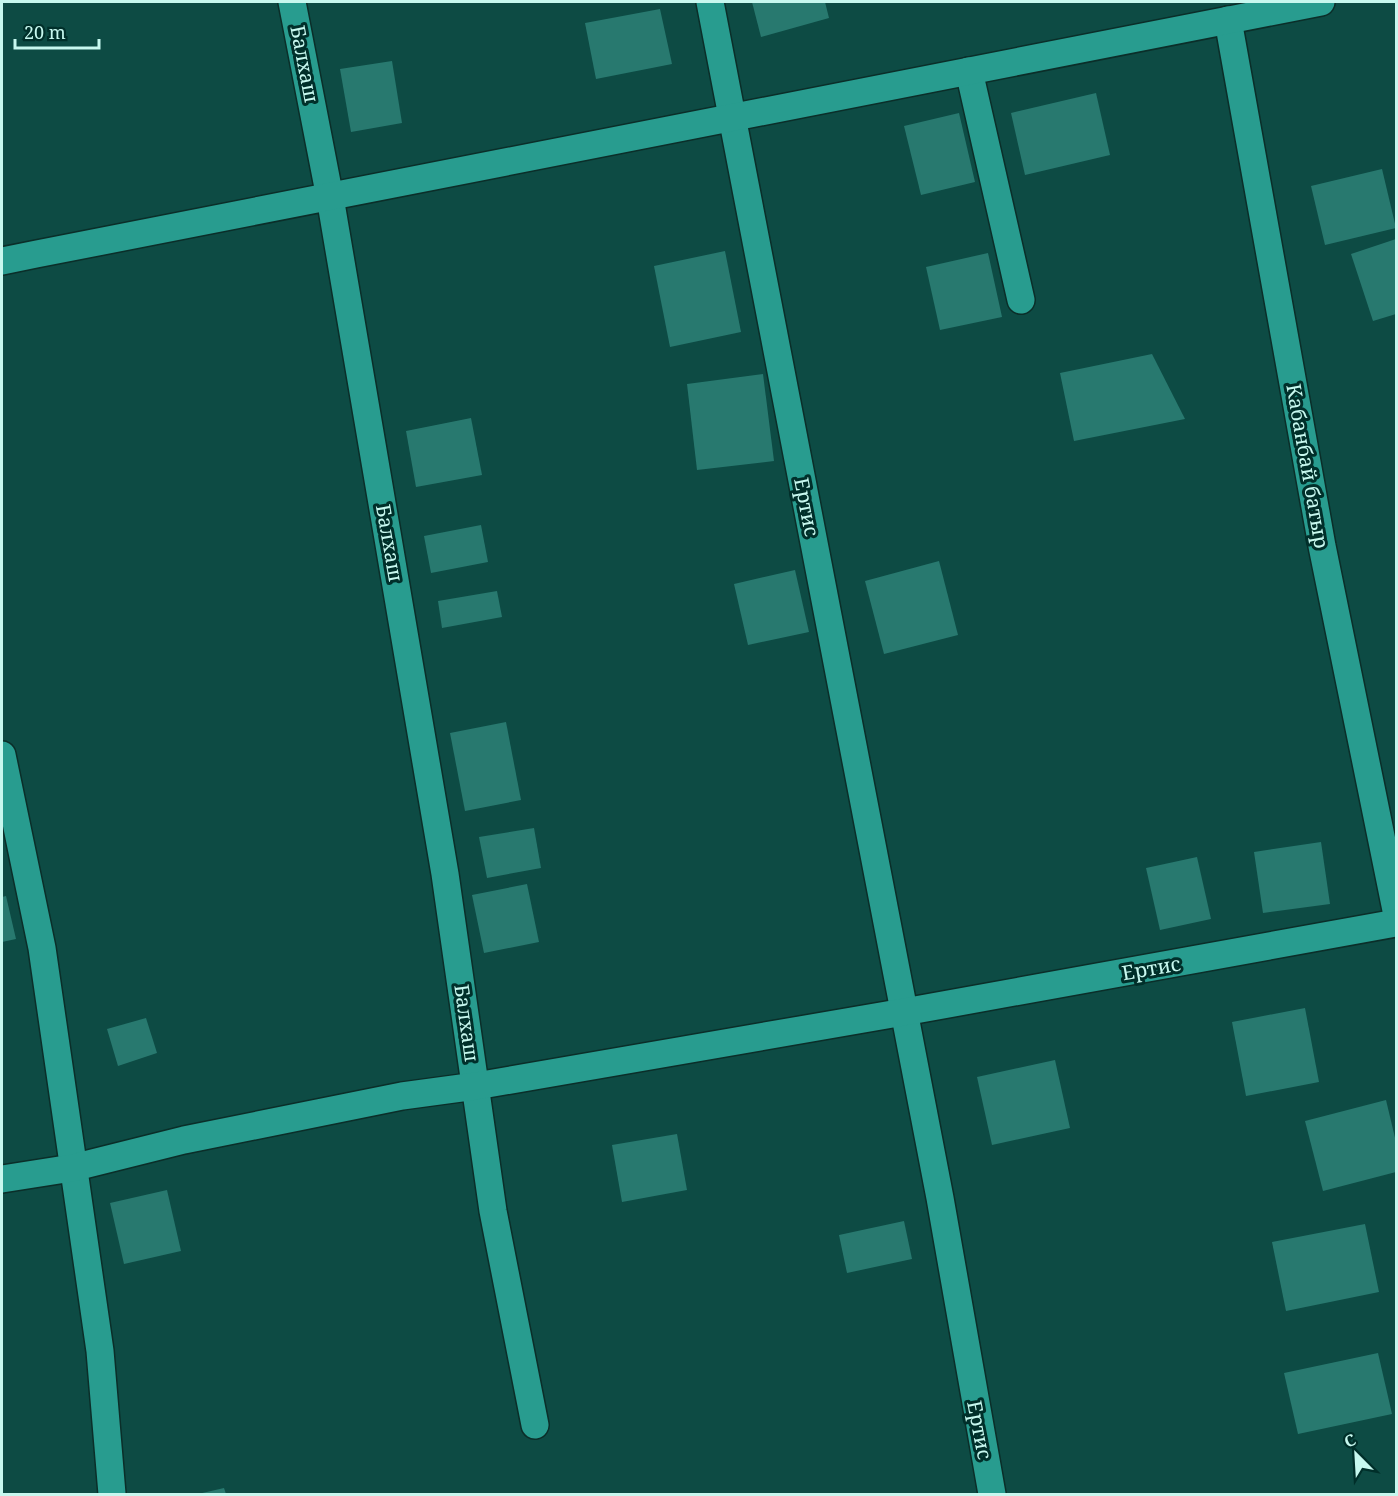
<svg xmlns="http://www.w3.org/2000/svg" width="1398" height="1496" font-family="'Noto Serif',serif">
  <rect width="100%" height="100%" fill="#0d4b44"/>
  <g fill="#28796f">
    <path d="M 752,2 L 825,2 L 829,18 L 761,37 Z"/>
    <path d="M 660,9 L 672,64 L 596,79 L 585,23 Z"/>
    <path d="M 392,61 L 402,123 L 351,132 L 340,69 Z"/>
    <path d="M 1096,93 L 1110,155 L 1025,175 L 1011,113 Z"/>
    <path d="M 959,113 L 975,182 L 921,195 L 904,126 Z"/>
    <path d="M 1382,169 L 1396,228 L 1325,245 L 1311,186 Z"/>
    <path d="M 1396,239 L 1396,314 L 1373,321 L 1351,254 Z"/>
    <path d="M 725,251 L 741,332 L 670,347 L 654,266 Z"/>
    <path d="M 988,253 L 1002,317 L 940,330 L 926,267 Z"/>
    <path d="M 1152,354 L 1185,419 L 1074,441 L 1060,373 Z"/>
    <path d="M 763,374 L 774,461 L 697,470 L 687,384 Z"/>
    <path d="M 471,418 L 482,475 L 416,487 L 406,431 Z"/>
    <path d="M 481,525 L 488,562 L 431,573 L 424,536 Z"/>
    <path d="M 939,561 L 958,635 L 884,654 L 865,581 Z"/>
    <path d="M 795,570 L 809,632 L 748,645 L 734,584 Z"/>
    <path d="M 497,591 L 502,617 L 442,628 L 438,601 Z"/>
    <path d="M 506,722 L 521,800 L 465,811 L 450,733 Z"/>
    <path d="M 534,828 L 541,868 L 487,878 L 479,837 Z"/>
    <path d="M 1321,842 L 1330,904 L 1263,913 L 1254,852 Z"/>
    <path d="M 1197,857 L 1211,919 L 1160,930 L 1146,868 Z"/>
    <path d="M 527,884 L 539,942 L 484,953 L 472,895 Z"/>
    <path d="M 6,896 L 16,939 L 2,942 L 2,897 Z"/>
    <path d="M 1305,1008 L 1319,1082 L 1246,1096 L 1232,1022 Z"/>
    <path d="M 146,1018 L 157,1053 L 118,1066 L 107,1029 Z"/>
    <path d="M 1055,1060 L 1070,1128 L 992,1145 L 977,1077 Z"/>
    <path d="M 1386,1100 L 1396,1142 L 1396,1172 L 1323,1191 L 1305,1121 Z"/>
    <path d="M 677,1134 L 687,1190 L 622,1202 L 612,1145 Z"/>
    <path d="M 167,1190 L 181,1251 L 124,1264 L 110,1203 Z"/>
    <path d="M 904,1221 L 912,1259 L 847,1273 L 839,1235 Z"/>
    <path d="M 1365,1224 L 1379,1292 L 1286,1311 L 1272,1242 Z"/>
    <path d="M 1378,1353 L 1392,1414 L 1298,1434 L 1284,1373 Z"/>
    <path d="M 224,1488 L 226,1494 L 198,1494 Z"/>
  </g>
  <g fill="none" stroke-linecap="round" stroke-linejoin="round">
    <g stroke="#0b2e29" stroke-width="30">
      <g id="street">
        <path d="M 292,2 L 331,203 L 445,874 L 493,1211 L 535,1425"/>
        <path d="M 710,2 L 940,1198 L 992,1494"/>
        <path d="M 1228,20 L 1322,546 L 1396,910"/>
        <path d="M 969,71 L 1021,300"/>
        <path d="M 2,261 C 441,172 881,88 1321,2"/>
        <path d="M 2,755 L 42,948 L 100,1351 L 112,1494"/>
        <path d="M 2,1179 L 72,1168 L 184,1140 L 402,1096 L 476,1086 L 904,1012 L 1396,923"/>
      </g>
    </g>
    <use href="#street" stroke="#289c8f" stroke-width="27"/>
  </g>
  <g text-anchor="middle" dominant-baseline="central" stroke-width="6" stroke-linejoin="round" paint-order="stroke">
    <g font-size="20" fill="#c7f8ef" stroke="#002f2a">
      <text transform="translate(305 64) rotate(79)">Балхаш</text>
      <text transform="translate(1308 466) rotate(80)">Кабанбай батыр</text>
      <text transform="translate(807 507) rotate(79)">Ертис</text>
      <text transform="translate(390 543) rotate(80)">Балхаш</text>
      <text transform="translate(1151 968) rotate(-10)">Ертис</text>
      <text transform="translate(467 1023) rotate(82)">Балхаш</text>
      <text transform="translate(980 1430) rotate(79)">Ертис</text>
    </g>
  </g>
  <rect width="1398" height="1496" fill="none" stroke="#c7f8ef" stroke-width="6"/>
  <g transform="translate(1356 1454) rotate(336)" stroke="#002f2a" stroke-width="4.5" paint-order="stroke">
  <path d="M0-4.5L10 22L0 15L-10 22Z" fill="#c7f8ef"/>
  <text y="-9" font-size="16" font-weight="bold" text-anchor="middle" fill="#c7f8ef">С</text>
  </g>
  <path d="M15 39v9h84v-9" fill="none" stroke="#c7f8ef" stroke-width="3"/>
  <text x="24" y="39" font-size="18" fill="#c7f8ef" stroke="#002f2a" stroke-width="4.5" paint-order="stroke">20 m</text>
</svg>
